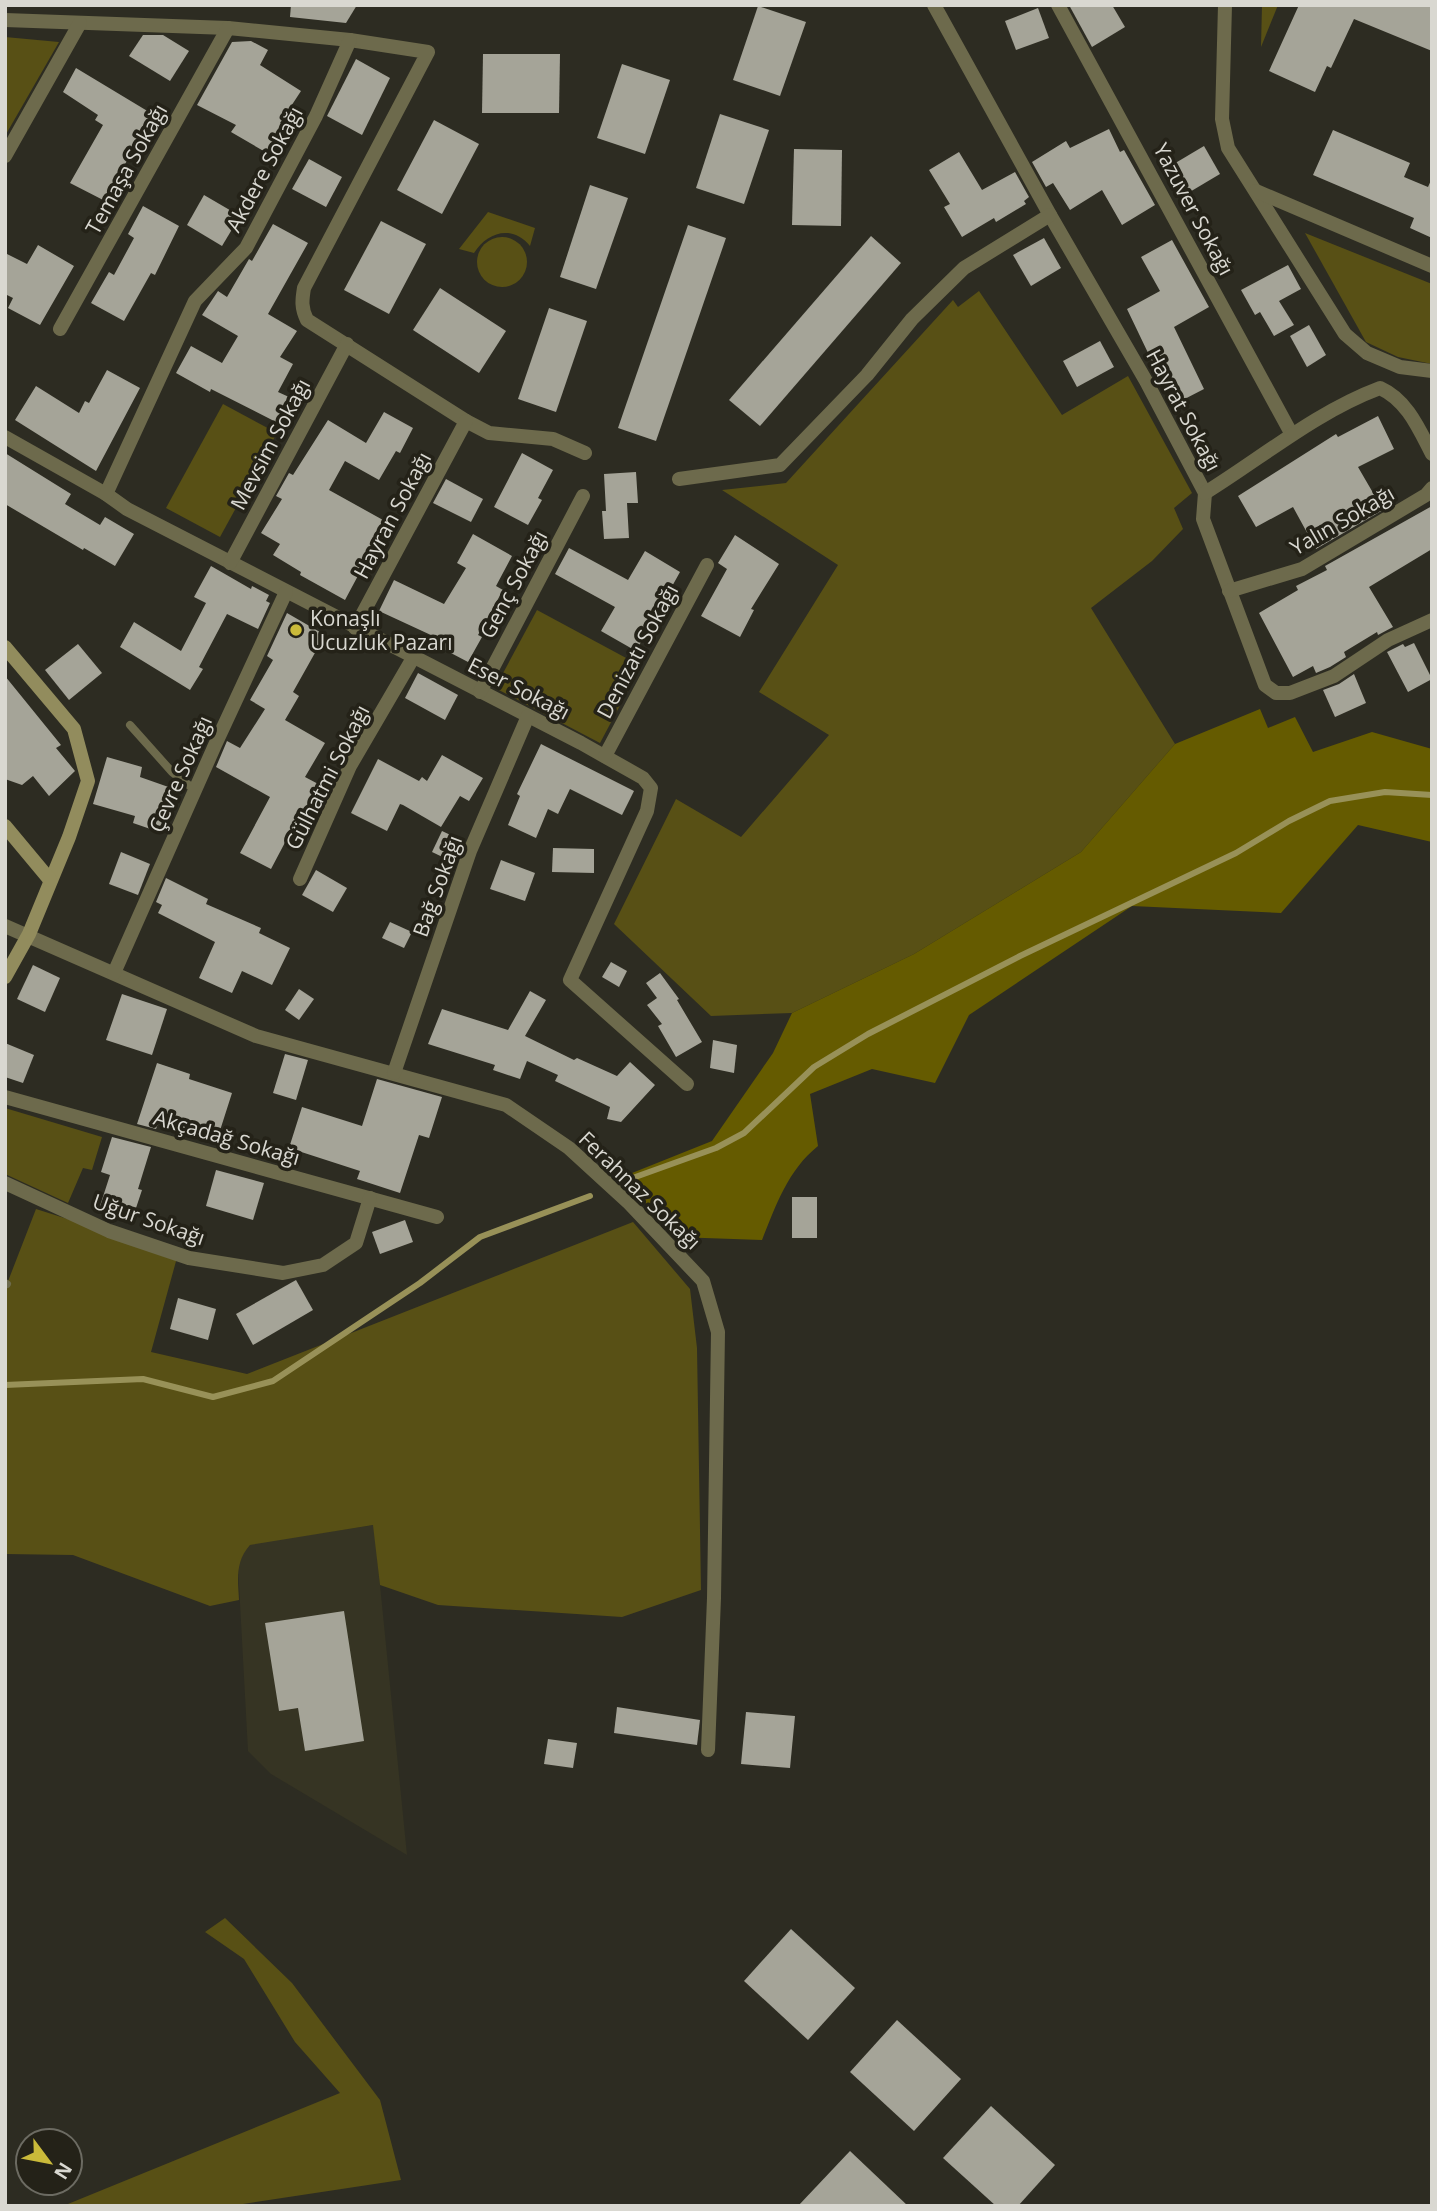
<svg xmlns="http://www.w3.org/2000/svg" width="1437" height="2211" font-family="'Open Sans',sans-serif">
  <rect width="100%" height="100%" fill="#2d2c22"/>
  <path fill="#363423" d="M 374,1525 L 407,1855 L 271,1774 L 248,1751 L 238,1566 L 243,1553 L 250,1545 L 261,1542 Z"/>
  <g fill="#585015">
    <path d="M 1262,5 L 1278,5 L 1261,47 Z"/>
    <path d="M 5,37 L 59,42 L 5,136 Z"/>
    <path d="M 488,212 L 535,228 L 530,246 C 512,224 487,232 474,253 L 459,249 Z"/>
    <path d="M 1305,233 L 1432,284 L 1432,364 L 1398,357 L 1366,342 Z"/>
    <circle cx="502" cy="262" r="25"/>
    <path d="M 979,291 L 1062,415 L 1128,376 L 1192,493 L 1174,508 L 1183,529 L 1152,561 L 1091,608 L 1175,744 L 1081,852 L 914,954 L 792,1013 L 711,1016 L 614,924 L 676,799 L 741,837 L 829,735 L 759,692 L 838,565 L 722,490 L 786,483 L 953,300 L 958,307 Z"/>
    <path d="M 223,404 L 277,433 L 220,537 L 166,508 Z"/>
    <path d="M 537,610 L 641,666 L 600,743 L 495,688 Z"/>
    <path d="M 5,1108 L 102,1137 L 92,1170 L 83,1168 L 68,1203 L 5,1174 Z"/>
    <path d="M 36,1209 L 178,1254 L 151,1352 L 247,1374 L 633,1222 L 690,1289 L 697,1348 L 701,1590 L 622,1617 L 438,1605 L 380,1585 L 373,1525 L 250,1545 C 235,1562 238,1579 239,1600 L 210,1606 L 73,1555 L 5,1554 L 5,1289 Z"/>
    <path d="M 225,1918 L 292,1983 L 380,2100 L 401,2180 L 230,2206 L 63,2206 L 340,2093 L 295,2042 L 244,1959 L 205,1932 Z"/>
  </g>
  <path fill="#655b00" d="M 1260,709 L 1268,728 L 1295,717 L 1313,752 L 1372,732 L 1432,749 L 1432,842 L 1358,825 L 1281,913 L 1132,906 L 969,1015 L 935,1083 L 872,1069 L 810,1094 L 818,1146 C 788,1170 776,1205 762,1240 L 676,1237 L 634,1190 L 632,1173 L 712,1141 L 773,1053 L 792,1013 L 914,954 L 1081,852 L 1175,744 Z"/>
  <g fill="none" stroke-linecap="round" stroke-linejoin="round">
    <g stroke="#989158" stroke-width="6">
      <path d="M 627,1180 L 716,1148 L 744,1133 L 814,1067 L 868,1034 L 1020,956 L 1236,853 L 1289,821 L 1330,801 L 1385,792 L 1432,795"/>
      <path d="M 5,1385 L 143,1379 L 213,1397 L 273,1381 L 420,1283 L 480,1237 L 590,1196"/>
    </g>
  </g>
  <g fill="#a5a498">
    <path d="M 291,5 L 357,5 L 346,23 L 290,17 Z"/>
    <path d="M 1069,5 L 1112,5 L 1125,27 L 1092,47 Z"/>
    <path d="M 1299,5 L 1432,5 L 1432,51 L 1354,19 L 1331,68 L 1327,66 L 1315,92 L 1269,71 Z"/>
    <path d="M 758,6 L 806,22 L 780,96 L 733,80 Z"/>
    <path d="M 1038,8 L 1049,38 L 1016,50 L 1005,21 Z"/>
    <path d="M 143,35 L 163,35 L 189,51 L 170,81 L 129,56 Z"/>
    <path d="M 251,41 L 268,50 L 260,65 L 301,91 L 280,123 L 283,125 L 267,153 L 231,132 L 236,125 L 197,105 L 232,42 Z"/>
    <path d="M 483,54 L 560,54 L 559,113 L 482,113 Z"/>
    <path d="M 356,59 L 390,78 L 362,135 L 327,116 Z"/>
    <path d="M 622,64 L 670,80 L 645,154 L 597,138 Z"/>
    <path d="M 76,68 L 154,115 L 118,176 L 120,177 L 107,202 L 70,183 L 103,125 L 95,120 L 98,115 L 63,92 Z"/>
    <path d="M 720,114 L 769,130 L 744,204 L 696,188 Z"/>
    <path d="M 434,120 L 479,144 L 442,214 L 397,190 Z"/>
    <path d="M 1109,129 L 1120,152 L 1124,150 L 1155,205 L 1122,225 L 1102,190 L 1070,210 L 1053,183 L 1046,187 L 1032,162 L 1066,141 L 1070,148 Z"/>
    <path d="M 1333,130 L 1410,163 L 1404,177 L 1428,187 L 1432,178 L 1432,238 L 1410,228 L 1414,218 L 1313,175 Z"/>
    <path d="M 1204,146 L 1220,174 L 1188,193 L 1172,165 Z"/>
    <path d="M 794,149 L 842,150 L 841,226 L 792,225 Z"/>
    <path d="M 959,152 L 982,190 L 1015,172 L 1029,197 L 1024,201 L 1026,204 L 996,222 L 994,218 L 962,237 L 944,207 L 950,204 L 929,170 Z"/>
    <path d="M 309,159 L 342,177 L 326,207 L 292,189 Z"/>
    <path d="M 590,185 L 628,198 L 596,289 L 560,277 Z"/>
    <path d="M 204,195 L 240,216 L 222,246 L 187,225 Z"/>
    <path d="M 143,206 L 179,226 L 155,275 L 151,273 L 124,321 L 91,303 L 109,272 L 114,275 L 134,238 L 128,234 Z"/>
    <path d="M 381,221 L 426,244 L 389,314 L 344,290 Z"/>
    <path d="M 273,224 L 308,243 L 268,314 L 297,331 L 280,357 L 293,364 L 278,392 L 289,397 L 276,422 L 211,389 L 210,392 L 176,373 L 191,346 L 222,363 L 238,336 L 202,315 L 218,291 L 227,297 L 249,259 L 252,261 Z"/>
    <path d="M 688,225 L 726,238 L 656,441 L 618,428 Z"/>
    <path d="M 871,236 L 901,263 L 760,426 L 729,400 Z"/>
    <path d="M 1044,238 L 1061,268 L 1031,286 L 1013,255 Z"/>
    <path d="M 1172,240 L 1209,307 L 1174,327 L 1204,389 L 1173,405 L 1127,309 L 1160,291 L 1141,257 Z"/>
    <path d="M 38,245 L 74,266 L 40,325 L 8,308 L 13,298 L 5,294 L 5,253 L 27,264 Z"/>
    <path d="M 1288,265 L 1301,289 L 1279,301 L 1294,325 L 1274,336 L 1260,312 L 1255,315 L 1241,290 Z"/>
    <path d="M 440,288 L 506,331 L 479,373 L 413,330 Z"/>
    <path d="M 549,308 L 587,321 L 556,412 L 518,399 Z"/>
    <path d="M 1309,325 L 1326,355 L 1307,367 L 1290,336 Z"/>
    <path d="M 1100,341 L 1114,367 L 1077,387 L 1063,361 Z"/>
    <path d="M 107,370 L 140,388 L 96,471 L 15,420 L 36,386 L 79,413 L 85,401 L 89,403 Z"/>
    <path d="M 384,412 L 413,428 L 400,453 L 396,451 L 379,480 L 345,461 L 329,490 L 392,525 L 372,560 L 368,557 L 345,600 L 300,575 L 301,572 L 273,555 L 280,544 L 261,533 L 282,499 L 276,496 L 289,473 L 293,475 L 328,420 L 366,443 Z"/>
    <path d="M 1378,416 L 1394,449 L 1358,467 L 1383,510 L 1316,549 L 1293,507 L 1256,527 L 1238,496 L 1336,434 L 1338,437 Z"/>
    <path d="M 5,453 L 71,494 L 65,504 L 100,525 L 105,517 L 134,534 L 115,566 L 84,548 L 83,550 L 5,504 Z"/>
    <path d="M 522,453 L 553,470 L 538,498 L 542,500 L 528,525 L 494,507 Z"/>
    <path d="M 636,472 L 638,503 L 627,503 L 629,538 L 604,539 L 602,511 L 606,511 L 604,474 Z"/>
    <path d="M 446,479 L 483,499 L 471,522 L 433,503 Z"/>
    <path d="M 1432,506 L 1432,549 L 1369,587 L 1393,627 L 1378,635 L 1377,632 L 1344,652 L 1346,657 L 1330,667 L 1316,673 L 1313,666 L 1293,677 L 1259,613 L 1298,590 L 1296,586 L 1327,570 L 1325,566 Z"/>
    <path d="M 473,534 L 512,556 L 496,586 L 503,590 L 478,635 L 482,637 L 468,662 L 430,642 L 433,636 L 379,611 L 394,580 L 444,604 L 466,568 L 457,563 Z"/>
    <path d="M 735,535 L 779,564 L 751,609 L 754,610 L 740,637 L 701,616 L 727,569 L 718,563 Z"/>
    <path d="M 569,548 L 628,580 L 645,551 L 680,572 L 636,651 L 601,631 L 615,607 L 555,574 Z"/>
    <path d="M 211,566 L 251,589 L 252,586 L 269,595 L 266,601 L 270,603 L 258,629 L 227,614 L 199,667 L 203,669 L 190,690 L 120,647 L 134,622 L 181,651 L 206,603 L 194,597 Z"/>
    <path d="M 287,613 L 325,635 L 293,692 L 299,696 L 285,720 L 325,743 L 305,777 L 322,786 L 304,818 L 299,816 L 271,869 L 240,853 L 270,797 L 216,767 L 227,741 L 240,748 L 265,709 L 250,700 L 273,660 L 267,656 Z"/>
    <path d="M 1414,643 L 1432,679 L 1408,692 L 1387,652 L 1403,644 L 1405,647 Z"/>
    <path d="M 78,644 L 102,673 L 69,700 L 45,670 Z"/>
    <path d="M 418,673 L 458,695 L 445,720 L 405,698 Z"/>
    <path d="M 1354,674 L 1366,703 L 1335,717 L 1323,690 L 1339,684 Z"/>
    <path d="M 5,676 L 61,745 L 56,748 L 75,771 L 49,796 L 33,776 L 22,785 L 5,779 Z"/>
    <path d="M 541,744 L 634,791 L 622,815 L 570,789 L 558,814 L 548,809 L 536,838 L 508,825 L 520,796 L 517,794 Z"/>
    <path d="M 442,755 L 483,778 L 469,801 L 460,796 L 441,827 L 403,805 L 400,804 L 387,831 L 351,813 L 378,759 L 419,781 L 422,777 L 427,781 Z"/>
    <path d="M 107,757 L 142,767 L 140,777 L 177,790 L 162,833 L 133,823 L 135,816 L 93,804 Z"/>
    <path d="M 442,831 L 461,840 L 451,861 L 432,852 Z"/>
    <path d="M 553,848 L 594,849 L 594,873 L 552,872 Z"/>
    <path d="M 121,852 L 150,864 L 138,895 L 109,884 Z"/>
    <path d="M 501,860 L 535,873 L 525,901 L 490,889 Z"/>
    <path d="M 316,870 L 347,888 L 333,912 L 302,895 Z"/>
    <path d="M 166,878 L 208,899 L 206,904 L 261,928 L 259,933 L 290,948 L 272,985 L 242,971 L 232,993 L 199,978 L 215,942 L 158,913 L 162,905 L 156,902 Z"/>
    <path d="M 390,922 L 412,932 L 404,948 L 382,938 Z"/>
    <path d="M 611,962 L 627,971 L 619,987 L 602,977 Z"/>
    <path d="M 33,965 L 60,978 L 45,1012 L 17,999 Z"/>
    <path d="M 660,973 L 679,999 L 677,1000 L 702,1042 L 676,1057 L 658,1026 L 662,1024 L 647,1005 L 657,998 L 646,983 Z"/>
    <path d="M 299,989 L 314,999 L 299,1020 L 285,1010 Z"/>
    <path d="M 530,991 L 546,1000 L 525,1036 L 574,1060 L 577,1058 L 617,1076 L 630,1062 L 655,1085 L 621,1122 L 607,1119 L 610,1107 L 555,1081 L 558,1075 L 527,1061 L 520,1079 L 493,1070 L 495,1065 L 428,1044 L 442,1009 L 508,1030 Z"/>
    <path d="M 122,994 L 167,1009 L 152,1055 L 106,1040 Z"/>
    <path d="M 713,1040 L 737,1045 L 734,1073 L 710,1068 Z"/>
    <path d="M 5,1043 L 34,1055 L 23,1083 L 5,1077 Z"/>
    <path d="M 285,1054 L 308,1060 L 296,1100 L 273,1093 Z"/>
    <path d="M 157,1063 L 190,1074 L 189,1079 L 232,1093 L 216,1143 L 158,1124 L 156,1129 L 137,1124 Z"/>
    <path d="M 377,1079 L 442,1097 L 429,1138 L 419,1135 L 400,1193 L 357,1179 L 360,1171 L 289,1148 L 302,1107 L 362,1126 Z"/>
    <path d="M 112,1137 L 151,1147 L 138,1189 L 142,1190 L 133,1217 L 100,1206 L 110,1175 L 101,1172 Z"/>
    <path d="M 216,1170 L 264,1183 L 253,1220 L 206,1206 Z"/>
    <rect x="792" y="1197" width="25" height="41"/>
    <path d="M 405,1220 L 413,1242 L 380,1254 L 372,1232 Z"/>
    <path d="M 296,1280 L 313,1310 L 253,1345 L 236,1314 Z"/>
    <path d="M 178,1298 L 216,1309 L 208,1340 L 170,1329 Z"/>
    <path d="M 344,1611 L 364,1741 L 305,1751 L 298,1708 L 279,1711 L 265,1623 Z"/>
    <path d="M 617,1707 L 700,1720 L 697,1745 L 614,1733 Z"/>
    <path d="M 746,1712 L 795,1716 L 790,1768 L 741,1764 Z"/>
    <path d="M 548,1739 L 577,1743 L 573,1768 L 544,1764 Z"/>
    <path d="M 791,1929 L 855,1988 L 808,2040 L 744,1981 Z"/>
    <path d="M 897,2020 L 961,2079 L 914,2131 L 850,2072 Z"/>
    <path d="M 991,2106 L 1055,2165 L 1018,2206 L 996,2206 L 943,2158 Z"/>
    <path d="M 850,2151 L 908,2206 L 798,2206 Z"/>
  </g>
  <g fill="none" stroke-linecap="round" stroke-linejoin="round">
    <g stroke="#6d6a4c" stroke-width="8">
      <path d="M 130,725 L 172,772 L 195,790"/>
      <path d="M 5,1283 L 7,1284"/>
    </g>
    <g stroke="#6d6a4c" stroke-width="14">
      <path d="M 934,5 L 1050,215 L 1146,381 L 1205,493 L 1203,519 L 1265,685 L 1276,693 L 1290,693 L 1334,676 L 1388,640 L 1432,620"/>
      <path d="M 1058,5 L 1291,433"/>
      <path d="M 1225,5 L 1222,119 L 1228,148 L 1345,334 L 1367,353 L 1400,367 L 1432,371"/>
      <path d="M 5,20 L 228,28 L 350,40 L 428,52 L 304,288 C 302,300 301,308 307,320 L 466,421 L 489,433 L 553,439 L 585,453"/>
      <path d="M 5,156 L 80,23"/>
      <path d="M 1256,191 L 1432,266"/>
      <path d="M 60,329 L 228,28"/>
      <path d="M 5,437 L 106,494 L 127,509 L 581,743 L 643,778 L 651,788 L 647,811 L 570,980 L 687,1084"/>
      <path d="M 679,479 L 780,465 L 867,375 L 912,319 L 964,268 L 1050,215"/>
      <path d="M 1205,493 C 1263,457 1316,412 1380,388 C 1407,400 1419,429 1432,454"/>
      <path d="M 106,494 L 195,301 L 246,248 L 316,116 L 350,40"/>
      <path d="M 230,563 L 347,344"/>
      <path d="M 1229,591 L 1302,569 L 1426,495 L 1432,488"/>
      <path d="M 355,628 L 466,421"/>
      <path d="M 480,692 L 583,496"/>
      <path d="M 605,756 L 707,565"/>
      <path d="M 300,879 L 350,766 L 413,658"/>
      <path d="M 5,926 L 256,1036 L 506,1105 L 569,1148 L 628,1202 L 703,1281 L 718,1332 L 714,1598 L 708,1750"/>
      <path d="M 114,973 L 215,745 L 286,592"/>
      <path d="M 394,1073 L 470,851 L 528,716"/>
      <path d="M 5,1097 L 437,1217"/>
      <path d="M 5,1183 L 109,1231 L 189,1258 L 283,1273 L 323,1265 L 356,1243 L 370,1198"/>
    </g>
    <g stroke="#928c5d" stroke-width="14">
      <path d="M 5,647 L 74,729 L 88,781 L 69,837 L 29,934 L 5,977"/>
      <path d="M 5,826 L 50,880"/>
    </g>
  </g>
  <circle fill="#caba3a" stroke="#242218" stroke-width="2.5" cx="296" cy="630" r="7"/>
  <g text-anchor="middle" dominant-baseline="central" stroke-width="7" stroke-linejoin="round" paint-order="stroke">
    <g font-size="21" fill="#d9d8d1" stroke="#242218">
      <text transform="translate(126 169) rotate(-61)">Temaşa Sokağı</text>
      <text transform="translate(264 169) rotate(-62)">Akdere Sokağı</text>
      <text transform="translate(1194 209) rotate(62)">Yazuver Sokağı</text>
      <text transform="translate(1184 410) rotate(62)">Hayrat Sokağı</text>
      <text transform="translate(270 444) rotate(-62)">Mevsim Sokağı</text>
      <text transform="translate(392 515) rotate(-62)">Hayran Sokağı</text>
      <text transform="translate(1342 520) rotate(-30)">Yalın Sokağı</text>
      <text transform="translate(513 584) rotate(-62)">Genç Sokağı</text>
      <text transform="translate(637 651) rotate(-62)">Denizatı Sokağı</text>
      <text transform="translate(519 688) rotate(27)">Eser Sokağı</text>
      <text transform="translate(180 774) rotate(-66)">Çevre Sokağı</text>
      <text transform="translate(327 777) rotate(-63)">Gülhatmi Sokağı</text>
      <text transform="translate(437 886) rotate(-70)">Bağ Sokağı</text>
      <text transform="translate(227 1137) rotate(16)">Akçadağ Sokağı</text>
      <text transform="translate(640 1190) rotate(44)">Ferahnaz Sokağı</text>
      <text transform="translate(149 1219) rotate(19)">Uğur Sokağı</text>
    </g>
    <g font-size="21" fill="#d9d8d1" stroke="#242218" text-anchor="start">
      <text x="310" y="618">Konaşlı<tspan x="310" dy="24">Ucuzluk Pazarı</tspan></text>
    </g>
  </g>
  <rect width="1437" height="2211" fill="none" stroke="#d9d8d1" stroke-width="14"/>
  <g transform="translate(49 2162) rotate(122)"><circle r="33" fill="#242218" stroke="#6c6b62" stroke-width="2"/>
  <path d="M0-5L12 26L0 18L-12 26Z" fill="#caba3a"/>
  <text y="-10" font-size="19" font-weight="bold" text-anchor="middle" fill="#d9d8d1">N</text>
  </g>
</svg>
